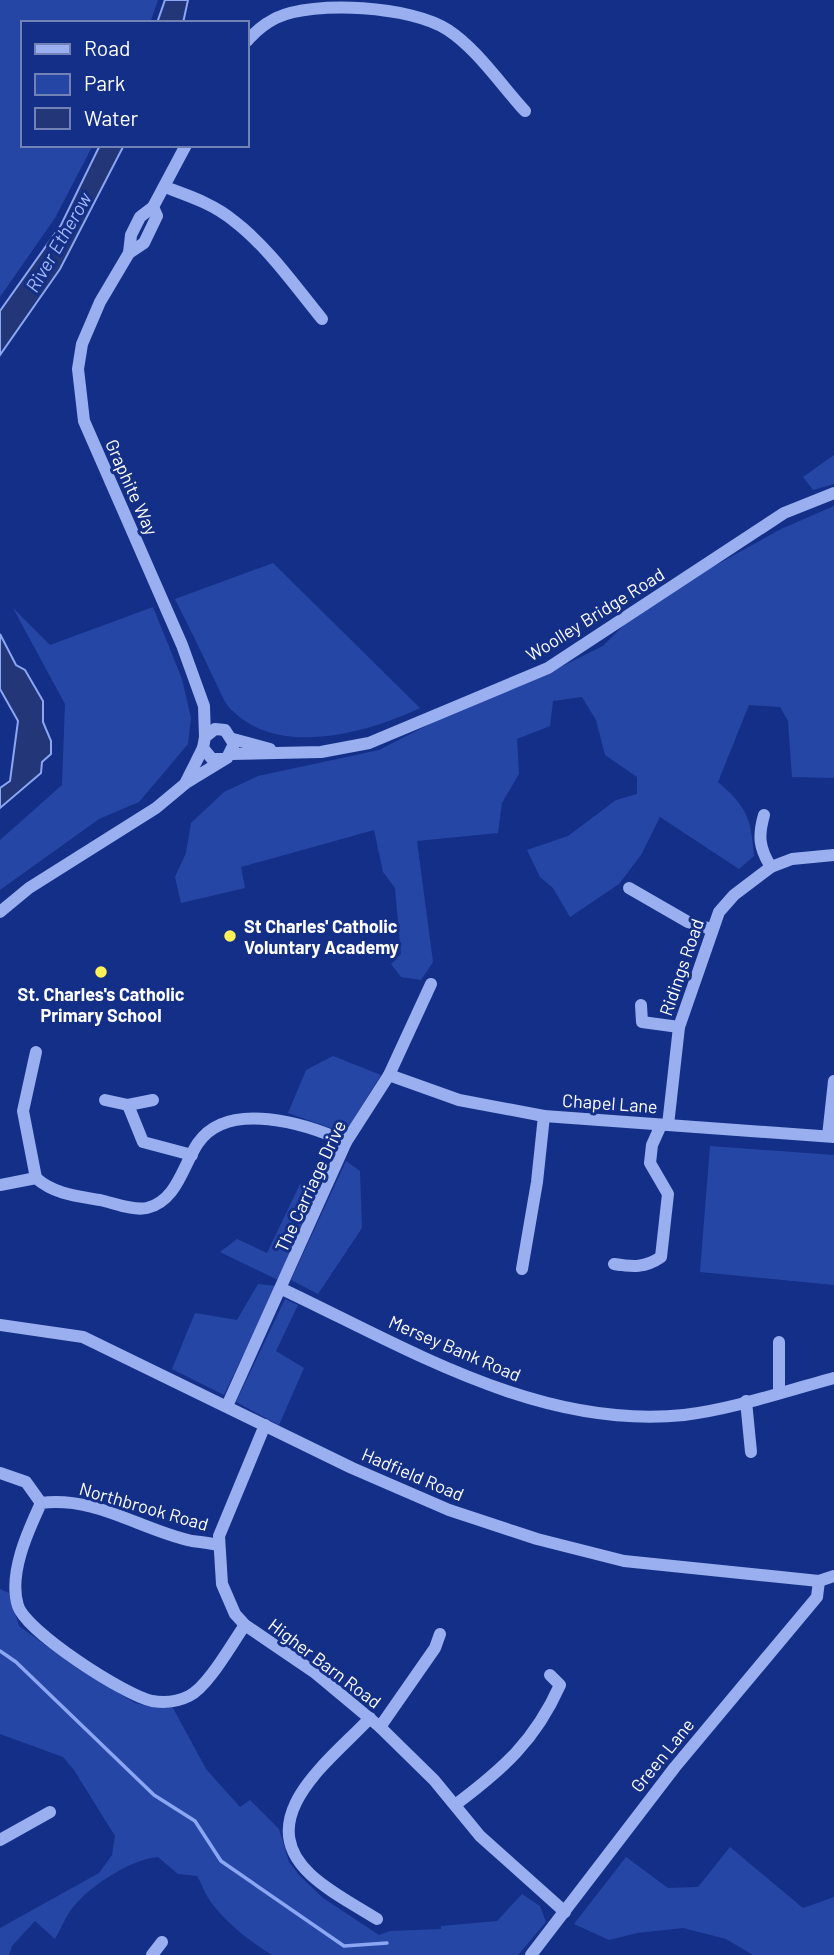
<svg xmlns="http://www.w3.org/2000/svg" width="834" height="1955" font-family="Barlow,sans-serif">
  <rect width="100%" height="100%" fill="#142f87"/>
  <g fill="#2646a6">
    <path d="M 0,0 L 158,0 L 150,23 L 23,23 L 23,145 L 93,145 L 55,218 L 0,297 Z"/>
    <path d="M 834,455 L 834,484 L 813,490 L 803,477 Z"/>
    <path d="M 834,506 L 834,778 L 792,777 L 788,721 L 780,707 L 749,705 L 718,782 C 747,807 751,818 754,856 L 739,869 L 660,817 L 641,855 L 619,884 L 570,917 L 553,888 L 540,877 L 527,850 L 568,836 L 616,800 L 637,794 L 637,777 L 605,755 L 596,720 L 582,697 L 553,701 L 550,726 L 517,739 L 519,774 L 502,803 L 498,833 L 417,841 L 433,962 L 421,980 L 401,977 L 391,964 L 401,954 L 395,888 L 383,872 L 374,830 L 241,867 L 245,888 L 181,903 L 175,877 L 186,853 L 191,823 L 224,792 L 258,776 L 379,750 L 473,702 L 542,676 L 603,646 L 656,593 L 716,565 L 781,529 Z"/>
    <path d="M 273,563 L 420,708 C 365,734 274,759 228,706 C 222,698 218,686 213,677 C 201,651 188,625 175,599 Z"/>
    <path d="M 153,607 L 182,679 L 191,718 L 188,744 L 139,802 L 99,819 L 0,890 L 0,840 L 62,785 L 65,704 L 13,608 L 50,645 Z"/>
    <path d="M 333,1056 L 381,1075 L 345,1133 L 288,1113 L 306,1070 Z"/>
    <path d="M 710,1146 L 834,1155 L 834,1285 L 700,1272 Z"/>
    <path d="M 346,1161 L 360,1171 L 362,1228 L 318,1294 L 291,1280 Z"/>
    <path d="M 300,1184 L 319,1191 L 278,1280 L 220,1252 L 237,1239 L 267,1253 Z"/>
    <path d="M 258,1284 L 276,1286 L 224,1395 L 172,1369 L 195,1313 L 237,1320 Z"/>
    <path d="M 285,1299 L 298,1305 L 276,1351 L 304,1368 L 279,1425 L 236,1402 Z"/>
    <path d="M 0,1589 L 9,1593 L 19,1626 L 76,1667 L 135,1703 L 156,1708 L 173,1708 L 206,1769 L 240,1807 L 250,1800 L 279,1829 L 289,1862 L 299,1875 L 323,1898 L 379,1935 L 390,1931 L 441,1929 L 441,1926 L 497,1921 L 522,1894 L 540,1906 L 546,1922 L 518,1955 L 272,1955 C 250,1942 220,1918 207,1896 C 203,1889 201,1882 197,1876 L 178,1874 L 158,1857 C 132,1859 91,1885 74,1906 C 66,1915 61,1929 55,1939 L 35,1921 L 12,1946 L 9,1955 L 0,1955 L 0,1928 L 99,1873 L 112,1855 L 115,1836 L 74,1770 L 63,1757 L 0,1734 Z"/>
    <path d="M 730,1847 L 803,1908 L 834,1897 L 834,1955 L 753,1955 L 726,1939 L 683,1928 L 637,1933 L 609,1940 L 574,1924 L 626,1857 L 668,1888 L 698,1887 Z"/>
  </g>
  <g fill="#223678" stroke="#8ba6f2" stroke-width="2">
    <path d="M 165,0 L 188,0 L 183,23 L 157,23 Z"/>
    <path d="M 100,145 L 124,145 L 60,269 L 0,355 L 0,311 L 61,225 Z"/>
    <path d="M 0,634 L 16,665 L 25,670 L 43,701 L 43,722 L 51,741 L 51,754 L 42,762 L 41,773 L 0,808 L 0,788 L 10,781 L 18,721 L 0,689 Z"/>
  </g>
  <g fill="none" stroke-linecap="round" stroke-linejoin="round">
    <path stroke="#8ba6f2" stroke-width="3.5" d="M 0,1651 L 16,1662 L 154,1795 L 195,1821 L 221,1861 L 344,1946 L 387,1943"/>
    <g stroke="#99afef" stroke-width="12">
      <path d="M 247,41 C 254,33 266,23 276,18 C 314,0 412,6 448,30 C 477,49 501,85 525,111"/>
      <path d="M 186,145 L 153,207 L 140,217 L 131,235 L 129,253 L 100,302 L 82,344 L 78,369 L 84,421 L 182,645 L 204,706 L 205,737"/>
      <path d="M 165,187 C 189,196 214,204 234,221 C 268,247 295,286 322,319"/>
      <path d="M 129,253 L 144,243 L 157,216 L 153,207"/>
      <path d="M 233,739 L 270,749"/>
      <path d="M 231,754 L 321,752 L 369,743 L 548,668 L 784,513 L 834,493"/>
      <path d="M 186,782 L 203,748"/>
      <path d="M 764,815 C 758,836 759,848 771,867"/>
      <path d="M 629,888 L 688,922 L 711,929"/>
      <path d="M 0,912 L 29,888 L 156,808 L 186,783 L 227,758 L 234,744 L 225,730 L 215,729 L 205,737 L 203,748 L 212,759 L 223,759"/>
      <path d="M 641,1005 L 642,1022 L 679,1027"/>
      <path d="M 389,1075 L 459,1100 L 544,1116 L 834,1137"/>
      <path d="M 105,1100 L 128,1105 L 153,1100"/>
      <path d="M 128,1105 L 143,1142 L 192,1155"/>
      <path d="M 668,1125 L 679,1027 L 719,912 L 734,895 L 771,867 L 792,859 L 834,855"/>
      <path d="M 828,1136 L 834,1081"/>
      <path d="M 36,1178 L 23,1111 L 36,1052"/>
      <path d="M 0,1185 L 36,1178 C 54,1194 76,1196 100,1200 C 114,1203 133,1211 147,1208 C 177,1201 183,1165 198,1143 C 228,1099 307,1124 346,1142"/>
      <path d="M 614,1264 C 633,1267 645,1268 661,1257 L 668,1194 L 650,1163 L 652,1145 L 661,1125"/>
      <path d="M 522,1269 L 537,1182 L 544,1116"/>
      <path d="M 282,1289 C 407,1348 540,1430 684,1415 C 734,1409 785,1391 834,1378"/>
      <path d="M 0,1325 L 83,1337 L 352,1468 L 449,1510 L 537,1539 L 624,1561 L 819,1581 L 834,1576"/>
      <path d="M 779,1342 L 779,1393"/>
      <path d="M 746,1401 L 751,1452"/>
      <path d="M 227,1406 L 346,1142 L 389,1075 L 431,984"/>
      <path d="M 265,1425 L 219,1536 L 222,1584 L 235,1614 L 245,1625 L 314,1672 L 380,1727 L 434,1780 L 480,1836 L 565,1912"/>
      <path d="M 0,1473 L 26,1482 L 41,1503"/>
      <path d="M 218,1545 C 210,1543 201,1542 192,1541 C 141,1530 96,1496 41,1503 C 28,1531 8,1574 18,1606 C 27,1632 124,1695 152,1701 C 164,1703 177,1702 189,1696 C 208,1687 232,1643 245,1625"/>
      <path d="M 370,1718 C 332,1759 250,1817 310,1874 C 329,1892 355,1905 377,1919"/>
      <path d="M 380,1727 L 435,1648 L 440,1634"/>
      <path d="M 455,1805 C 503,1769 535,1741 560,1685 L 550,1675"/>
      <path d="M 0,1840 L 50,1812"/>
      <path d="M 152,1955 L 162,1942"/>
      <path d="M 531,1955 L 675,1767 L 817,1597 L 819,1581"/>
    </g>
  </g>
  <g fill="#fff157" stroke="#142f87" stroke-width="2.5">
    <circle cx="230" cy="936" r="7"/>
    <circle cx="101" cy="972" r="7"/>
  </g>
  <g text-anchor="middle" dominant-baseline="central" stroke-width="6" stroke-linejoin="round" paint-order="stroke">
    <g font-size="18" fill="#fff" stroke="#142f87">
      <text transform="translate(132 487) rotate(66)">Graphite Way</text>
      <text transform="translate(595 614) rotate(-32)">Woolley Bridge Road</text>
      <text transform="translate(681 967) rotate(-71)">Ridings Road</text>
      <text transform="translate(610 1103) rotate(4)">Chapel Lane</text>
      <text transform="translate(310 1186) rotate(-65)">The Carriage Drive</text>
      <text transform="translate(455 1348) rotate(23)">Mersey Bank Road</text>
      <text transform="translate(413 1474) rotate(23)">Hadfield Road</text>
      <text transform="translate(144 1506) rotate(16)">Northbrook Road</text>
      <text transform="translate(325 1663) rotate(37)">Higher Barn Road</text>
      <text transform="translate(662 1755) rotate(-51)">Green Lane</text>
    </g>
    <g font-size="18" font-weight="bold" fill="#fff" stroke="#142f87" text-anchor="start">
      <text x="244" y="926">St Charles' Catholic<tspan x="244" dy="21">Voluntary Academy</tspan></text>
      <text x="101" y="994" text-anchor="middle">St. Charles's Catholic<tspan x="101" dy="21">Primary School</tspan></text>
    </g>
    <g font-size="19" font-style="italic" fill="#a5baf6" stroke="#142f87">
      <text transform="translate(58 242) rotate(-60)">River Etherow</text>
    </g>
  </g>
  <rect x="21" y="21" width="228" height="126" fill="#142f87" stroke="#7282b7" stroke-width="2"/>
  <rect x="35" y="44" width="35" height="10" fill="#99afef" stroke="#7282b7" stroke-width="2"/>
  <text x="84" y="56" font-size="21" fill="#ffffff">Road</text>
  <rect x="35" y="74" width="35" height="21" fill="#2646a6" stroke="#7282b7" stroke-width="2"/>
  <text x="84" y="91" font-size="21" fill="#ffffff">Park</text>
  <rect x="35" y="108" width="35" height="21" fill="#223678" stroke="#7282b7" stroke-width="2"/>
  <text x="84" y="126" font-size="21" fill="#ffffff">Water</text>
</svg>
